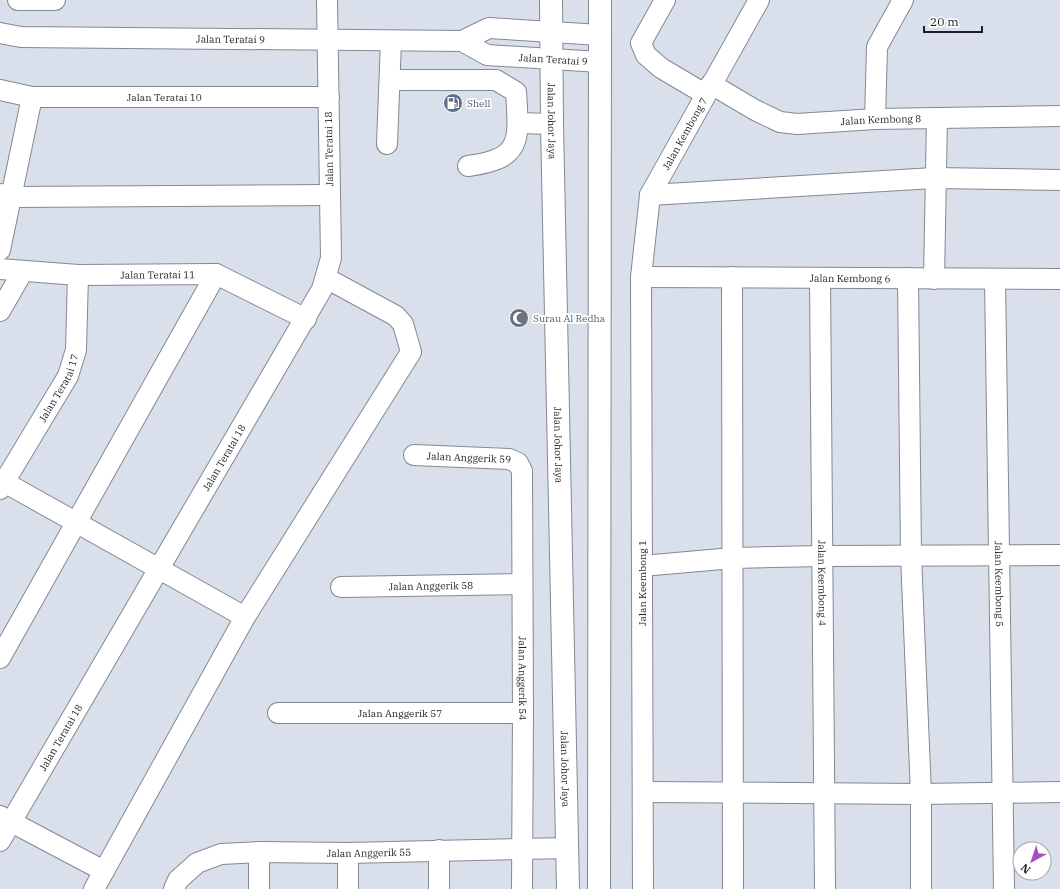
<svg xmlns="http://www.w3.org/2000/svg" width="1060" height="889" font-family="'IBM Plex Serif',serif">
  <rect width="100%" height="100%" fill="#dae0eb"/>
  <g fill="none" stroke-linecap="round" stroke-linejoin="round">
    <g stroke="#838992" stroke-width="22">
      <g id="minor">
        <path d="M 18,0 L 55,0"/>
        <path d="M 665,0 L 641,43 L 646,55 L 661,68 L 705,94"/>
        <path id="s1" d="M 0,33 L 21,37 L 462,41 L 489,28 L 600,35"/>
        <path id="s2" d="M 462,41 L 487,55 L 600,62"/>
        <path d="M 390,80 L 496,80 L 516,92 C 519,140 523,159 468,166"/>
        <path id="s3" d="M 711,84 L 755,110 L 780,122 L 797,124 L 875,119 L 1060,116"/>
        <path id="s4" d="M 0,90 L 32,97 L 329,97"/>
        <path d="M 875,119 L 877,47 L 903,0"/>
        <path d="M 518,123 L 552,124"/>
        <path d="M 387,144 L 391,41"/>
        <path d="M 0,194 L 11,197 L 330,195"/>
        <path d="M 650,195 L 934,178 L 1060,180"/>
        <path d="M 0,250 L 32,97"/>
        <path id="s5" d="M 0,269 L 78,275 L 216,274 L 306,319"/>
        <path id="s6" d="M 641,277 L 1060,279"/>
        <path d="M 732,277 L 733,889"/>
        <path id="s7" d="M 820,278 L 825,889"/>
        <path d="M 908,278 L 911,556 L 921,794 L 921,889"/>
        <path d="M 934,279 L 937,118"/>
        <path id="s8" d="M 995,279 L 1004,889"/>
        <path d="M 0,311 L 23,271"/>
        <path id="s9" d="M 414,455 L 509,459 L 518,463 L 522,471 L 523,713 L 522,889"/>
        <path d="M 4,482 L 245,617"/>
        <path id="s10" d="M 0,489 L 68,376 L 76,350 L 78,275"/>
        <path d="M 642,566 L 733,558 L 822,556 L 1060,555"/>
        <path id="s11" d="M 341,587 L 522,584"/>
        <path d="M 0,658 L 216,274"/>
        <path id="s12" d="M 278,713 L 523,713"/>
        <path d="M 643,792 L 921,794 L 1060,792"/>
        <path d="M 0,816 L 104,871"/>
        <path id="s13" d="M 0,841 L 322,289 L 331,258 L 327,0"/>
        <path d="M 94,889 L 245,617 L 411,352 L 403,324 L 396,316 L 326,278"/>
        <path id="s14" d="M 174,889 L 178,880 L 197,863 L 221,854 L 259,852 L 348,853 L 568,848"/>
        <path d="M 259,889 L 259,852"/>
        <path d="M 348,889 L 348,853"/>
        <path d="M 439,889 L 439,850"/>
        <path id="s15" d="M 643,889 L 641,277 L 650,195 L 759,0"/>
      </g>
    </g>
    <g stroke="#838992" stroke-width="24">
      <g id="major">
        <path id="s16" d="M 551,0 L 552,124 L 568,889"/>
        <path d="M 599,889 L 600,0"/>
      </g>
    </g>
    <use href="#minor" stroke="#fff" stroke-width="20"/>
    <use href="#major" stroke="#fff" stroke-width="22"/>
  </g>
  <defs>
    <g id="fuel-disc" transform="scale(1)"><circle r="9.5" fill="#5c6f8a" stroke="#fff"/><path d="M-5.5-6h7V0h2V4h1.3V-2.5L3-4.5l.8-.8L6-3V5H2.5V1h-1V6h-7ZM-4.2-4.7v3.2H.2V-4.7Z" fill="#fff"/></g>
    <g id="mosque-disc" transform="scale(1)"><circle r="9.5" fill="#6b7280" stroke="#fff"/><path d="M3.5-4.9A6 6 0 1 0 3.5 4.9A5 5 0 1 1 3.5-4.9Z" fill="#fff"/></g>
  </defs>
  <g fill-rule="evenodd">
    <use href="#fuel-disc" x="453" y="103"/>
    <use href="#mosque-disc" x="519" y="318"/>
  </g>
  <g text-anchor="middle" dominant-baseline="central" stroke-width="3.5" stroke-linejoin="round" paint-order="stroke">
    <g font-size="10" fill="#1d1f23" stroke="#fff">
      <text stroke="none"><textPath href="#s1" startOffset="231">Jalan Teratai 9</textPath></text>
      <text stroke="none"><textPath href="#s2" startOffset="95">Jalan Teratai 9</textPath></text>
      <text stroke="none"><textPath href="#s4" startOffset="165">Jalan Teratai 10</textPath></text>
      <text stroke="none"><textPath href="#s3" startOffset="180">Jalan Kembong 8</textPath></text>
      <text stroke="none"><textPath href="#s16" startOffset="121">Jalan Johor Jaya</textPath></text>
      <text stroke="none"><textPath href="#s15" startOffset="765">Jalan Kembong 7</textPath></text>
      <text transform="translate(329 149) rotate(-91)">Jalan Teratai 18</text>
      <text stroke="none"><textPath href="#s5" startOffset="158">Jalan Teratai 11</textPath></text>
      <text stroke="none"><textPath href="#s6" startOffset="209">Jalan Kembong 6</textPath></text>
      <text stroke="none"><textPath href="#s10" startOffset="117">Jalan Teratai 17</textPath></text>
      <text stroke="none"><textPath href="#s16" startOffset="445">Jalan Johor Jaya</textPath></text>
      <text stroke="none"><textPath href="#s13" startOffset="444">Jalan Teratai 18</textPath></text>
      <text stroke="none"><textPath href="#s9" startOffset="55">Jalan Anggerik 59</textPath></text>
      <text transform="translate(642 583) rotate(-90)">Jalan Keembong 1</text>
      <text stroke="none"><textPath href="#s7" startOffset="305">Jalan Keembong 4</textPath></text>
      <text stroke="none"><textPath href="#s8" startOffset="305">Jalan Keembong 5</textPath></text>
      <text stroke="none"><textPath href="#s11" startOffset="90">Jalan Anggerik 58</textPath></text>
      <text stroke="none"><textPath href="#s9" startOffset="321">Jalan Anggerik 54</textPath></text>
      <text stroke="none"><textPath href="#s12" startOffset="122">Jalan Anggerik 57</textPath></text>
      <text stroke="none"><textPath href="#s13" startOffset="120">Jalan Teratai 18</textPath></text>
      <text stroke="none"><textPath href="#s16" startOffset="769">Jalan Johor Jaya</textPath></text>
      <text stroke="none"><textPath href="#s14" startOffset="209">Jalan Anggerik 55</textPath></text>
    </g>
    <g font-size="10" fill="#4e5e75" stroke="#fff" text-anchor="start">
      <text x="467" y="103">Shell</text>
    </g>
    <g font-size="10" fill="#5b616d" stroke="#fff" text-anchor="start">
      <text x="533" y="318">Surau Al Redha</text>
    </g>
  </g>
  <g transform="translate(1032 861) rotate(220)"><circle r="19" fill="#ffffff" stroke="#a5a5a7"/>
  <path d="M0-3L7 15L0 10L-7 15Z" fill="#a350bf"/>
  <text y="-6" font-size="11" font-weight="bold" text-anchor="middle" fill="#1d1f23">N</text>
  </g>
  <path d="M924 26v6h58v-6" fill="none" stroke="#1d1f23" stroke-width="2"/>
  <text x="930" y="26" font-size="12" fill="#1d1f23" stroke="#ffffff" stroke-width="3" paint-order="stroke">20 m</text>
</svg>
